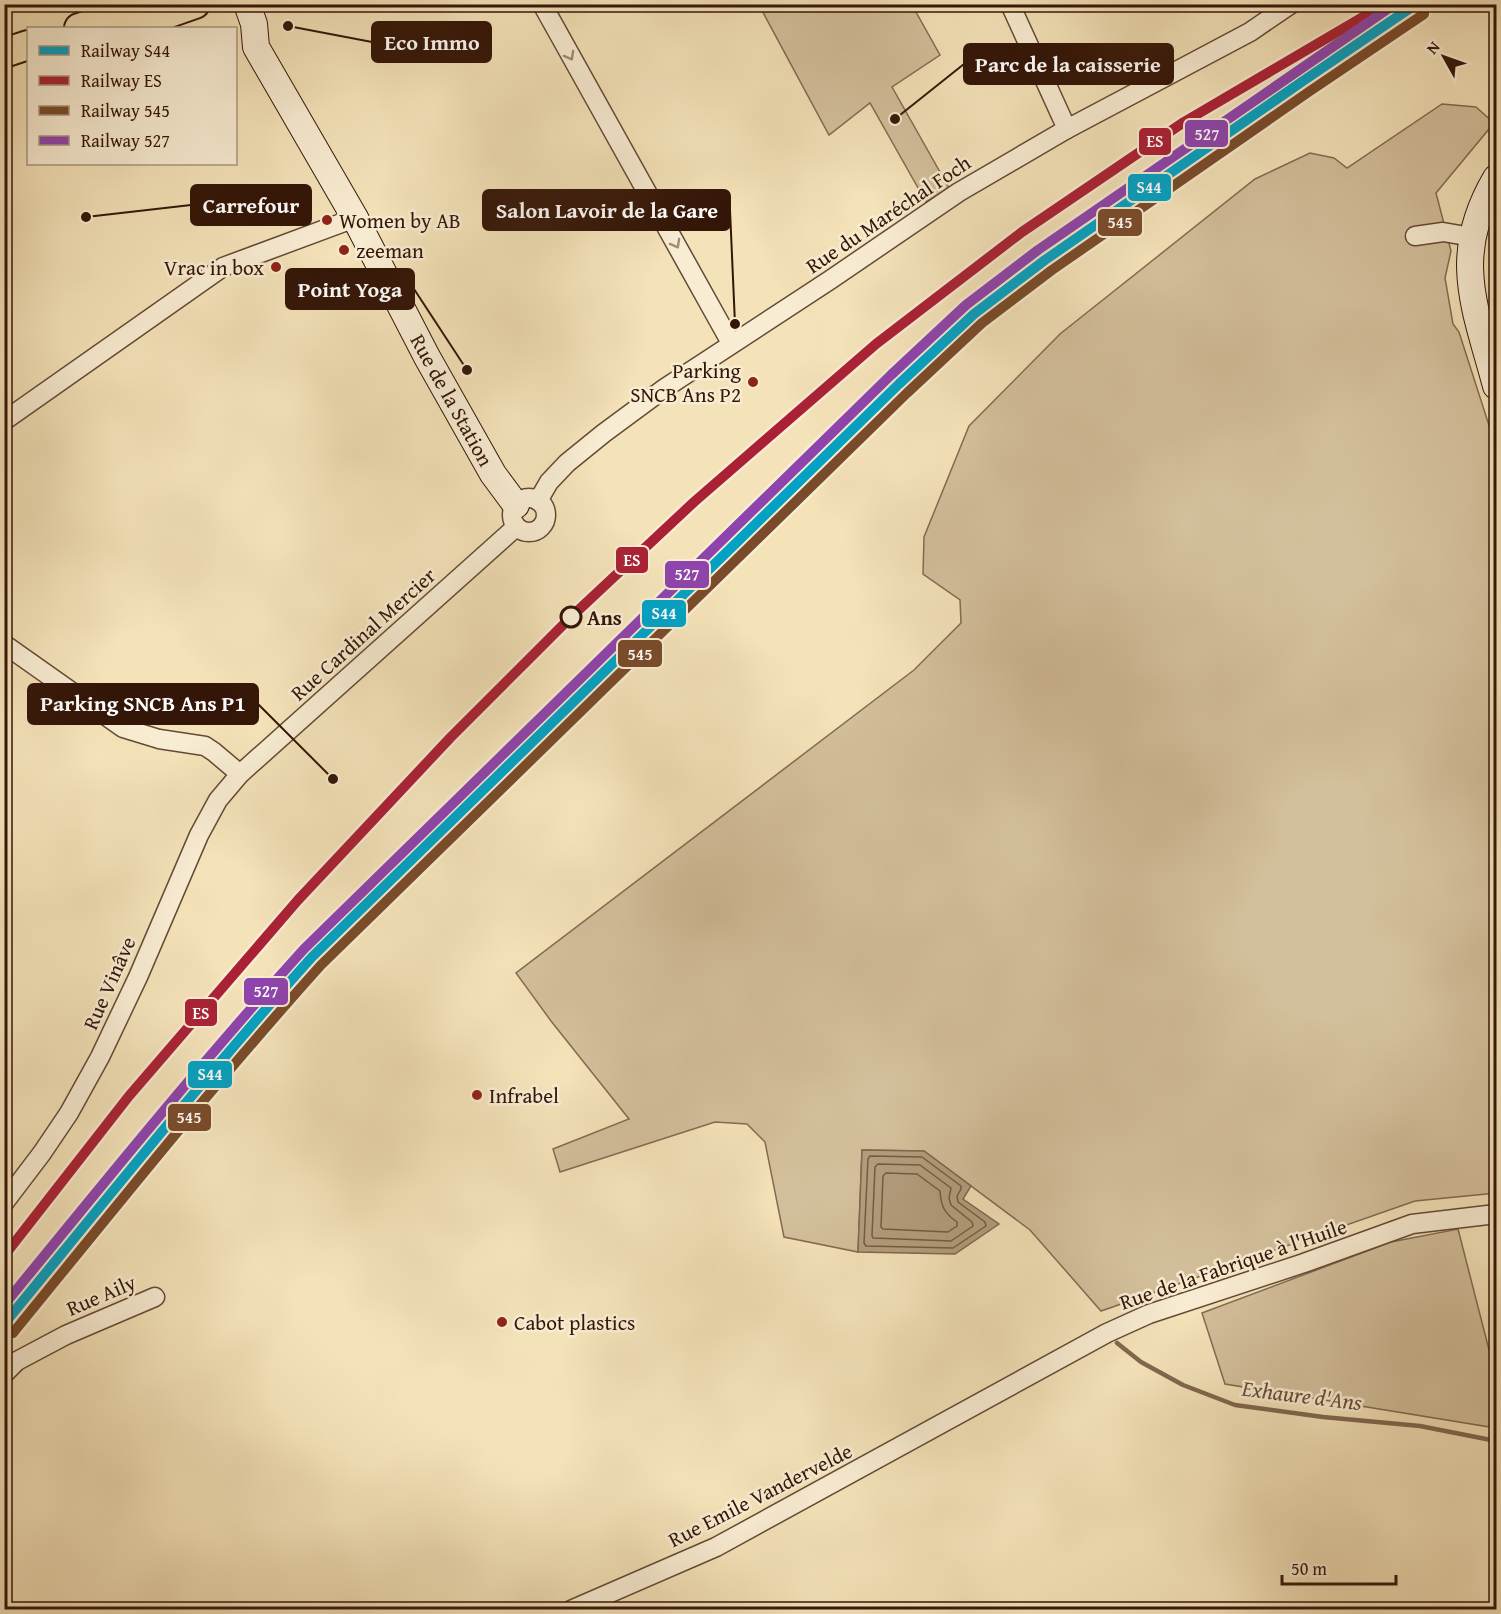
<svg xmlns="http://www.w3.org/2000/svg" width="1501" height="1614" font-family="'Gentium Book Plus',serif">
  <rect width="100%" height="100%" fill="#f4e2b9"/>
  <filter id="stains"><feTurbulence type="fractalNoise" baseFrequency=".00333" numOctaves="4"/><feColorMatrix values="0 0 0 0 .2 0 0 0 0 .09 0 0 0 0 .02 0 0 0 .5 -.17"/></filter>
  <radialGradient id="worn" r=".72"><stop offset=".6" stop-color="#630" stop-opacity="0"/><stop offset="1" stop-color="#630" stop-opacity=".3"/></radialGradient>
  <g fill="#d3bf9b" stroke="#846a52" stroke-width="1.5">
    <path d="M 759,5 L 912,5 L 940,55 L 892,87 L 949,188 L 926,202 L 870,103 L 829,135 Z"/>
    <path d="M 1442,104 L 1476,107 L 1494,123 L 1436,193 L 1451,251 L 1445,278 L 1453,324 L 1459,332 L 1496,447 L 1496,1193 L 1415,1201 L 1101,1311 L 1030,1230 L 924,1151 L 862,1150 L 858,1252 L 784,1237 L 765,1142 L 747,1124 L 715,1122 L 560,1172 L 553,1149 L 629,1119 L 551,1021 L 516,973 L 914,670 L 961,623 L 960,600 L 923,574 L 924,537 L 969,426 L 1060,334 L 1255,179 L 1310,153 L 1334,158 L 1347,168 Z"/>
    <path d="M 1458,1229 L 1496,1377 L 1496,1428 L 1225,1384 L 1202,1313 L 1391,1242 Z"/>
  </g>
  <path fill="#b39d7d" stroke="#80674e" stroke-width="1.5" d="M 862,1150 L 924,1151 L 971,1186 L 963,1199 L 999,1224 L 955,1254 L 858,1252 Z"/>
  <g fill="none" stroke-linecap="round" stroke-linejoin="round">
    <g stroke="#745a42" stroke-width="1.5">
      <path d="M 870,1156 L 922,1157 L 961,1186 L 961,1189 L 957,1196 L 958,1202 L 985,1222 L 986,1226 L 953,1248 L 866,1246 L 864,1243 L 868,1159 Z"/>
      <path d="M 878,1164 L 920,1165 L 951,1188 L 949,1198 L 951,1205 L 972,1222 L 973,1226 L 951,1241 L 873,1238 L 872,1236 L 875,1167 Z"/>
      <path d="M 886,1173 L 917,1174 L 940,1191 C 941,1206 944,1213 957,1222 L 957,1226 L 948,1232 L 883,1229 L 881,1227 L 883,1176 Z"/>
    </g>
    <path stroke="#80674e" stroke-width="4.5" d="M 1117,1343 L 1141,1362 L 1183,1385 L 1235,1405 L 1323,1417 L 1420,1426 L 1496,1441"/>
    <g stroke="#644934" stroke-width="21">
      <g id="street">
        <path d="M 542,4 L 731,343"/>
        <path d="M 1010,4 L 1067,129"/>
        <path d="M 1415,236 L 1443,232 L 1472,237"/>
        <path d="M 4,421 L 223,267 L 355,218"/>
        <circle cx="529" cy="515" r="17"/>
        <path d="M 538,501 L 549,482 L 567,463 L 604,433 L 665,388 L 830,280 L 959,192 L 1067,129 L 1250,32 L 1291,4"/>
        <path d="M 4,644 L 123,728 L 159,739 L 205,746 L 214,752 L 240,774"/>
        <path d="M 4,1203 L 42,1153 L 69,1113 L 100,1057 L 138,977 L 199,835 L 218,800 L 240,774 L 516,527"/>
        <path d="M 4,1374 L 17,1361 L 66,1335 L 155,1297"/>
        <path d="M 571,1610 L 716,1547 L 1107,1333 L 1149,1314 L 1304,1263 L 1412,1224 L 1496,1214"/>
      </g>
    </g>
    <g stroke="#341608" stroke-width="28">
      <g id="secondary">
        <path d="M 247,4 L 254,24 L 256,47 L 355,218 L 427,357 L 493,474 L 516,505"/>
        <path d="M 1496,178 C 1450,256 1475,307 1496,386"/>
      </g>
    </g>
    <g stroke="#341608" stroke-width="32">
      <g id="primary">
        <path d="M 132,26 L 195,4"/>
        <path d="M 79,28 L 152,4"/>
        <path d="M 4,53 L 28,45"/>
      </g>
    </g>
    <use href="#street" stroke="#f8ecd2" stroke-width="18"/>
    <use href="#secondary" stroke="#f8ecd2" stroke-width="26"/>
    <use href="#primary" stroke="#f4e2b9" stroke-width="28"/>
    <g stroke="#f8ecd2" stroke-width="15">
      <path id="rail-1" d="M 4,1324 C 105,1201 205,1076 312,957 L 899,384 L 974,314 L 1045,260 L 1303,81 L 1416,4"/>
    </g>
    <g stroke="#f8ecd2" stroke-width="15">
      <path id="rail-2" d="M 4,1256 L 129,1096 L 298,900 L 450,738 L 570,618 L 694,502 L 876,344 L 1022,232 L 1184,122 L 1385,4"/>
    </g>
    <g stroke="#f8ecd2" stroke-width="15">
      <path id="rail-3" d="M 13,1333 C 114,1209 214,1084 321,965 L 907,393 L 982,323 L 1052,270 L 1310,91 L 1424,14"/>
    </g>
    <g stroke="#f8ecd2" stroke-width="15">
      <path id="rail-4" d="M 4,1305 C 102,1185 200,1064 304,949 L 891,375 L 966,305 L 1038,250 L 1395,4"/>
    </g>
    <use href="#rail-1" stroke="#03a2c4" stroke-width="10"/>
    <use href="#rail-2" stroke="#aa2135" stroke-width="10"/>
    <use href="#rail-3" stroke="#7a4b2a" stroke-width="10"/>
    <use href="#rail-4" stroke="#8e44ad" stroke-width="10"/>
  </g>
  <defs><path id="oneway-chevron" d="M-2-3.5L2.5 0L-2 3.5" fill="none" stroke-width="1.6" stroke-linecap="round" stroke-linejoin="round" transform="scale(1.5)"/></defs>
  <g stroke="#a08c77">
    <use href="#oneway-chevron" transform="translate(570 56) rotate(61)"/>
    <use href="#oneway-chevron" transform="translate(676 244) rotate(61)"/>
  </g>
  <g fill="#8f2418" stroke="#f8ecd2" stroke-width="2">
    <circle cx="327" cy="220" r="6"/>
    <circle cx="344" cy="250" r="6"/>
    <circle cx="276" cy="267" r="6"/>
    <circle cx="753" cy="382" r="6"/>
    <circle cx="477" cy="1095" r="6"/>
    <circle cx="502" cy="1322" r="6"/>
  </g>
  <circle fill="#f8ecd2" stroke="#341608" stroke-width="3" cx="571" cy="617" r="10"/>
  <g text-anchor="middle" dominant-baseline="central" stroke-width="5" stroke-linejoin="round" paint-order="stroke">
    <g font-size="21" fill="#341608" stroke="#f8ecd2">
      <text transform="translate(888 214) rotate(-34)">Rue du Maréchal Foch</text>
      <text transform="translate(452 400) rotate(61)">Rue de la Station</text>
      <text transform="translate(363 634) rotate(-42)">Rue Cardinal Mercier</text>
      <text transform="translate(109 983) rotate(-66)">Rue Vinâve</text>
      <text transform="translate(1233 1264) rotate(-19)">Rue de la Fabrique à l'Huile</text>
      <text transform="translate(101 1295) rotate(-23)">Rue Aily</text>
      <text transform="translate(760 1495) rotate(-27)">Rue Emile Vandervelde</text>
    </g>
    <g font-size="21" fill="#341608" stroke="#f8ecd2" text-anchor="start">
      <text x="339" y="220">Women by AB</text>
      <text x="356" y="250">zeeman</text>
      <text x="264" y="267" text-anchor="end">Vrac in box</text>
      <text x="741" y="370" text-anchor="end">Parking<tspan x="741" dy="24">SNCB Ans P2</tspan></text>
      <text x="489" y="1095">Infrabel</text>
      <text x="514" y="1322">Cabot plastics</text>
    </g>
    <g font-size="21" font-weight="bold" fill="#341608" stroke="#f8ecd2" text-anchor="start">
      <text x="587" y="617">Ans</text>
    </g>
    <g font-size="22" font-style="italic" fill="#674c37" stroke="#f8ecd2">
      <text transform="translate(1302 1395) rotate(7)">Exhaure d'Ans</text>
    </g>
  </g>
  <path fill="none" stroke="#341608" stroke-width="2" d="M288 26L372 42M895 119L964 64M86 217L191 205M735 324L730 210M467 370L414 289M333 779L258 704"/>
  <g fill="#341608" stroke="#f8ecd2" stroke-width="2">
    <circle cx="288" cy="26" r="6"/>
    <circle cx="895" cy="119" r="6"/>
    <circle cx="86" cy="217" r="6"/>
    <circle cx="735" cy="324" r="6"/>
    <circle cx="467" cy="370" r="6"/>
    <circle cx="333" cy="779" r="6"/>
  </g>
  <g fill="#341608" stroke="#341608" stroke-width="2">
    <rect x="372" y="22" width="119" height="40" rx="6"/>
    <rect x="964" y="44" width="209" height="40" rx="6"/>
    <rect x="191" y="185" width="120" height="40" rx="6"/>
    <rect x="483" y="190" width="247" height="40" rx="6"/>
    <rect x="286" y="269" width="128" height="40" rx="6"/>
    <rect x="28" y="684" width="230" height="40" rx="6"/>
  </g>
  <g font-size="22" text-anchor="middle" font-weight="bold" fill="#fff">
    <text x="432" y="50">Eco Immo</text>
    <text x="1068" y="72">Parc de la caisserie</text>
    <text x="251" y="213">Carrefour</text>
    <text x="607" y="218">Salon Lavoir de la Gare</text>
    <text x="350" y="297">Point Yoga</text>
    <text x="143" y="711">Parking SNCB Ans P1</text>
  </g>
  <g stroke="#f8ecd2" stroke-width="2">
    <rect x="1184" y="119" width="45" height="29" rx="6" fill="#8e44ad"/>
    <rect x="1138" y="127" width="34" height="29" rx="6" fill="#aa2135"/>
    <rect x="1127" y="173" width="45" height="29" rx="6" fill="#03a2c4"/>
    <rect x="1097" y="208" width="46" height="29" rx="6" fill="#7a4b2a"/>
    <rect x="615" y="546" width="34" height="28" rx="6" fill="#aa2135"/>
    <rect x="664" y="560" width="46" height="29" rx="6" fill="#8e44ad"/>
    <rect x="641" y="599" width="46" height="29" rx="6" fill="#03a2c4"/>
    <rect x="617" y="639" width="46" height="29" rx="6" fill="#7a4b2a"/>
    <rect x="243" y="977" width="46" height="29" rx="6" fill="#8e44ad"/>
    <rect x="184" y="998" width="34" height="29" rx="6" fill="#aa2135"/>
    <rect x="187" y="1060" width="46" height="29" rx="6" fill="#03a2c4"/>
    <rect x="167" y="1103" width="45" height="29" rx="6" fill="#7a4b2a"/>
  </g>
  <g font-size="16" text-anchor="middle" font-weight="bold" fill="#fff">
    <text x="1207" y="140">527</text>
    <text x="1155" y="147">ES</text>
    <text x="1149" y="193">S44</text>
    <text x="1120" y="228">545</text>
    <text x="632" y="566">ES</text>
    <text x="687" y="580">527</text>
    <text x="664" y="619">S44</text>
    <text x="640" y="660">545</text>
    <text x="266" y="997">527</text>
    <text x="201" y="1019">ES</text>
    <text x="210" y="1080">S44</text>
    <text x="189" y="1123">545</text>
  </g>
  <rect width="1501" height="1614" fill="none" stroke="#f4e2b9" stroke-width="24"/>
  <rect x="6" y="6" width="1489" height="1602" fill="none" stroke="#341608" stroke-width="3"/>
  <rect x="12" y="12" width="1477" height="1590" fill="none" stroke="#341608" stroke-width="1.5"/>
  <rect x="27" y="27" width="210" height="138" fill="#f8ecd2" stroke="#aa9681" stroke-width="1.5"/>
  <rect x="39" y="46" width="30" height="9" fill="#03a2c4" stroke="#aa9681" stroke-width="1.5"/>
  <text x="81" y="57" font-size="18" fill="#341608">Railway S44</text>
  <rect x="39" y="76" width="30" height="9" fill="#aa2135" stroke="#aa9681" stroke-width="1.5"/>
  <text x="81" y="87" font-size="18" fill="#341608">Railway ES</text>
  <rect x="39" y="106" width="30" height="9" fill="#7a4b2a" stroke="#aa9681" stroke-width="1.5"/>
  <text x="81" y="117" font-size="18" fill="#341608">Railway 545</text>
  <rect x="39" y="136" width="30" height="9" fill="#8e44ad" stroke="#aa9681" stroke-width="1.5"/>
  <text x="81" y="147" font-size="18" fill="#341608">Railway 527</text>
  <g transform="translate(1444 57) rotate(310)" stroke="#f8ecd2" stroke-width="4.5" paint-order="stroke">
  <path d="M0-4.5L10 22L0 15L-10 22Z" fill="#341608"/>
  <text y="-9" font-size="16" font-weight="bold" text-anchor="middle" fill="#341608">N</text>
  </g>
  <path d="M1282 1575v9h114v-9" fill="none" stroke="#341608" stroke-width="3"/>
  <text x="1291" y="1575" font-size="18" fill="#341608" stroke="#f8ecd2" stroke-width="4.5" paint-order="stroke">50 m</text>
  <rect width="100%" height="100%" filter="url(#stains)"/>
  <rect width="100%" height="100%" fill="url(#worn)"/>
</svg>
